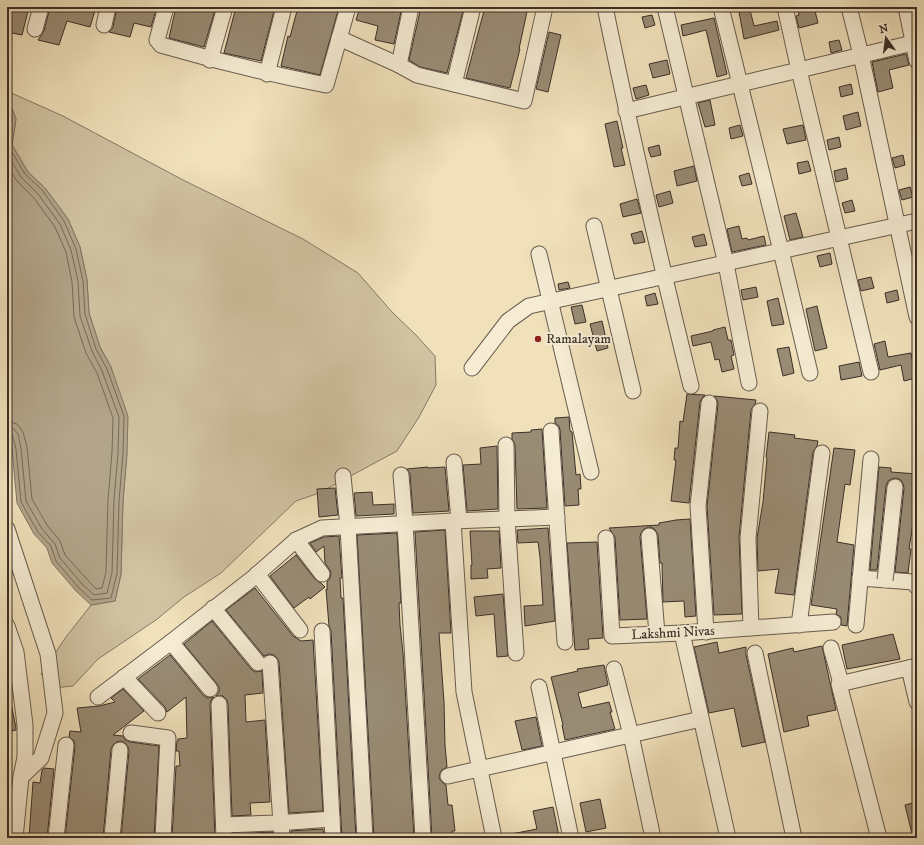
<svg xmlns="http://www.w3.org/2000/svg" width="924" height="845" font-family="'IM FELL DW Pica',serif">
  <rect width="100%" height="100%" fill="#f0e1bb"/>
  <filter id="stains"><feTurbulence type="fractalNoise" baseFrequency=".005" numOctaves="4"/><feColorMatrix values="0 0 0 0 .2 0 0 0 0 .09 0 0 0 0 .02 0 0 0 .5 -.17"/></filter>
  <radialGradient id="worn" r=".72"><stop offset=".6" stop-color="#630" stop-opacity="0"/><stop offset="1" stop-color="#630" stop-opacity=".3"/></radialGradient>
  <path fill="#d1c3a2" stroke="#867966" d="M 7,91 L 63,116 L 183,180 L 303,239 L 358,273 L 392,312 L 416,335 L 435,356 L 436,385 L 419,417 L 397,451 L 319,493 L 296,501 L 221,573 L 184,597 L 156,620 L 98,659 L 73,686 L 53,688 L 41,674 L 66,637 L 91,605 L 115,601 L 121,574 L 123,501 L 127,453 L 111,367 L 100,347 L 89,313 L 87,280 L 80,247 L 68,219 L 45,188 L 28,172 L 12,145 L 16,119 L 7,95 Z"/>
  <path fill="#b2a489" stroke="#827563" d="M 7,95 L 16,119 L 12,145 L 28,172 L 45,188 L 68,219 L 80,247 L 87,280 L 89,313 L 100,347 L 111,367 L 128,416 L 127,453 L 123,501 L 121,574 L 115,601 L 91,605 L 76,591 L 52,563 L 47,548 L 34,534 L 17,503 L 12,449 L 7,429 Z"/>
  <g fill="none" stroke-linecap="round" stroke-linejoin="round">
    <g stroke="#766a59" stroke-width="1">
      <path d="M 7,106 L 12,119 L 9,147 L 25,174 L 42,190 L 64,221 L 76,249 L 83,281 L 85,314 L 96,349 L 107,369 L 124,416 L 123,453 L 119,501 L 117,573 L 111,598 L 92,600 L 79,588 L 56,561 L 51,546 L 38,532 L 21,502 L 16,449 L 12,434 L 7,432"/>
      <path d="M 7,154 L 21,177 L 38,194 L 60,224 L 71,250 L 78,281 L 80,316 L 92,351 L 102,371 L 119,417 L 118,453 L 114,500 L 112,573 L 107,593 L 94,595 L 83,585 L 60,558 L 55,544 L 42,529 L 26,501 L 21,448 L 18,434 L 14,429 L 7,427"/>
      <path d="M 7,165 L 17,181 L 34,198 L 55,227 L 66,252 L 72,282 L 74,317 L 86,353 L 97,373 L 113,418 L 112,452 L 108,500 L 106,572 L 102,588 L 96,589 L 65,555 L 60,541 L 47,525 L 32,499 L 27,447 L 23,432 L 17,424 L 7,421"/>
    </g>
  </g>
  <g fill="#998c75" stroke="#3b2f29">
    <path d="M 7,7 L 29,7 L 22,35 L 7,32 Z"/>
    <path d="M 50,7 L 96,7 L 90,27 L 67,21 L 59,45 L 38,40 L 44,31 Z"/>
    <path d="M 117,7 L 157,7 L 151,27 L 134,23 L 130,37 L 109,32 L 113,27 Z"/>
    <path d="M 176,7 L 216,7 L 204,47 L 169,38 Z"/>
    <path d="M 236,7 L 275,7 L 261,61 L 224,53 Z"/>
    <path d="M 298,7 L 339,7 L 320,75 L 281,66 L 288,36 L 290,37 Z"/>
    <path d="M 360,7 L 402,7 L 394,44 L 375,40 L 378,26 L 356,20 Z"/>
    <path d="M 421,7 L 464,7 L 447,73 L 420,67 L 409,60 Z"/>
    <path d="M 485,7 L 528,7 L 519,49 L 520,49 L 510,88 L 466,78 Z"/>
    <path d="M 797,7 L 814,7 L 818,23 L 799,28 L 796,16 L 799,15 Z"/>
    <path d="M 750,10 L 754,26 L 777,21 L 779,30 L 744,39 L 739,12 Z"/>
    <path d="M 652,15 L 655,25 L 645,28 L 642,17 Z"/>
    <path d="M 714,18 L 727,74 L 717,77 L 706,30 L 683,36 L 681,25 Z"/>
    <path d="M 549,32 L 561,35 L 548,92 L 536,89 Z"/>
    <path d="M 839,40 L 842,50 L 831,53 L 829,42 Z"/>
    <path d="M 906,54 L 909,65 L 889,70 L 893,88 L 878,92 L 872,62 Z"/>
    <path d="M 667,60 L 670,74 L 653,78 L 649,64 Z"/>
    <path d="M 851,84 L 853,94 L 841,97 L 839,87 Z"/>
    <path d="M 646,85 L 649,95 L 636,99 L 633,88 Z"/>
    <path d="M 710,100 L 715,125 L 705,127 L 698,103 Z"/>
    <path d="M 858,112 L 861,126 L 846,130 L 843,116 Z"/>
    <path d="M 617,121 L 623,148 L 621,148 L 625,165 L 614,167 L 605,124 Z"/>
    <path d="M 740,125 L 743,136 L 731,139 L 729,128 Z"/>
    <path d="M 803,125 L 806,140 L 787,144 L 783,129 Z"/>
    <path d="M 839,137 L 841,147 L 829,150 L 827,140 Z"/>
    <path d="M 659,145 L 661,155 L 651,157 L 648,148 Z"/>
    <path d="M 903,155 L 905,165 L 895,168 L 892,158 Z"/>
    <path d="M 808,161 L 811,171 L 799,174 L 797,163 Z"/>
    <path d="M 694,166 L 697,181 L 677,186 L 674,171 Z"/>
    <path d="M 846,168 L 848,179 L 836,182 L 834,171 Z"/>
    <path d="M 749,173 L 752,184 L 742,186 L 739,176 Z"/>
    <path d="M 910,187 L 913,197 L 902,200 L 899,190 Z"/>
    <path d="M 670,191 L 673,203 L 659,207 L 656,195 Z"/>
    <path d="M 637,199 L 641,213 L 623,217 L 620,204 Z"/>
    <path d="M 852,200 L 855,211 L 845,213 L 842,203 Z"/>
    <path d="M 796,213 L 803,237 L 790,240 L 784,216 Z"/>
    <path d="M 739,226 L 742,239 L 747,238 L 748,240 L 764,236 L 766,245 L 732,252 L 727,229 Z"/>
    <path d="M 642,231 L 645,242 L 634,244 L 631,234 Z"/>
    <path d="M 704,234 L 707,245 L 695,247 L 692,237 Z"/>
    <path d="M 830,253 L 832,264 L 820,267 L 817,256 Z"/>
    <path d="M 871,277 L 874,288 L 861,291 L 858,280 Z"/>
    <path d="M 568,282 L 570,288 L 559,290 L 558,284 Z"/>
    <path d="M 756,287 L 758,297 L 743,300 L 741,290 Z"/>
    <path d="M 897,290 L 899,300 L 887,303 L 885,293 Z"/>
    <path d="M 655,293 L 658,304 L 647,306 L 645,296 Z"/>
    <path d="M 778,298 L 784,324 L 772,326 L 767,301 Z"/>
    <path d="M 582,305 L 586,322 L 575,324 L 571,307 Z"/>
    <path d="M 817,306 L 827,348 L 815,351 L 806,309 Z"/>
    <path d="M 602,321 L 608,348 L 597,351 L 590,324 Z"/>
    <path d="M 725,327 L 728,340 L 731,340 L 734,355 L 731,356 L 734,369 L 722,372 L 719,359 L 715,360 L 711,342 L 693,346 L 691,336 L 713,331 L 713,330 Z"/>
    <path d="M 885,341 L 888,357 L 911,353 L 916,378 L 904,381 L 901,365 L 880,370 L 874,344 Z"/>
    <path d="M 789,347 L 794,373 L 783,376 L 777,349 Z"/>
    <path d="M 859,362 L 862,376 L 841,380 L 839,366 Z"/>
    <path d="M 687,394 L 705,395 L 702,398 L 700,402 L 689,503 L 671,501 L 676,460 L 674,460 L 675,448 L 678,448 L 680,421 L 683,422 Z"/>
    <path d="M 714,396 L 756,400 L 755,404 L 751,410 L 739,537 L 742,614 L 714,615 L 707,506 L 718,404 L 717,400 Z"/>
    <path d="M 569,417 L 570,431 L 572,432 L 576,475 L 580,474 L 581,489 L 578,489 L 579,505 L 565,506 L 560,430 L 559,426 L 555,423 L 555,418 Z"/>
    <path d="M 542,429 L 547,508 L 517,509 L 515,445 L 512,439 L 512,433 L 531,432 L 531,430 Z"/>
    <path d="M 769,432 L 795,435 L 794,438 L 818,441 L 817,446 L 813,452 L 794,595 L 775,593 L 779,569 L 758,571 L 757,538 L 763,502 L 767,458 L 766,457 Z"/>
    <path d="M 497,446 L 498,509 L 467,511 L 463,465 L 481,464 L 480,448 Z"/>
    <path d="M 834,448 L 855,450 L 850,485 L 845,484 L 837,542 L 854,545 L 847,626 L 841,625 L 841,617 L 836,614 L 837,609 L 811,605 Z"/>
    <path d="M 428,467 L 428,468 L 445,467 L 449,511 L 413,513 L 410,474 L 407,469 Z"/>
    <path d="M 879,467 L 891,468 L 891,472 L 917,474 L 916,504 L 909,549 L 911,549 L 908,573 L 895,572 L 904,488 L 903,484 L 901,480 L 896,478 L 891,479 L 888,481 L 886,486 L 877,570 L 870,570 Z"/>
    <path d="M 335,488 L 338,515 L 319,517 L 317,489 Z"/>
    <path d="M 372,492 L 373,505 L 394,504 L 394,514 L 356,516 L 354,493 Z"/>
    <path d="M 690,519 L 696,616 L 685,617 L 684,601 L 663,602 L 662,563 L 660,563 L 658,535 L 656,531 L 653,528 L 649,527 L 644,529 L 641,533 L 640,537 L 647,619 L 620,620 L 615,537 L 609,528 L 659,525 L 659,523 L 676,520 Z"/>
    <path d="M 548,528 L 555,621 L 525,626 L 524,606 L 543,605 L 540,557 L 538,542 L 518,543 L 517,530 Z"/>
    <path d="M 445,530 L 451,633 L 439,633 L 444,702 L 445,745 L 447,767 L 442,770 L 440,773 L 439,778 L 442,782 L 446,785 L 448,805 L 452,805 L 455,831 L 452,831 L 453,838 L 432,838 L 415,532 Z"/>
    <path d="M 470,531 L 499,531 L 501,568 L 487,569 L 488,578 L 471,579 L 471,565 L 472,565 Z"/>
    <path d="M 397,533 L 401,603 L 399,603 L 400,625 L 403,653 L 414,838 L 374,838 L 357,535 Z"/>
    <path d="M 339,536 L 342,578 L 340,578 L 341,598 L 343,598 L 356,838 L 342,838 L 331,631 L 329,626 L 326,589 L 327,590 L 327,582 L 330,578 L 331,572 L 325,563 L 324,546 L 316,552 L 310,543 L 324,537 Z"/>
    <path d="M 597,542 L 603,638 L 588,639 L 589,649 L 575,650 L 567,543 Z"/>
    <path d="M 296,555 L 315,579 L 321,583 L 325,587 L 310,599 L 309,597 L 294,608 L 270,576 Z"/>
    <path d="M 255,588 L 293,636 L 301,641 L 313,640 L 323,811 L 289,813 L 279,662 L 277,658 L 274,655 L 269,654 L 264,656 L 226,610 Z"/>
    <path d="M 503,594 L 508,656 L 497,657 L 494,614 L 476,616 L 474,597 Z"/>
    <path d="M 212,621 L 251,669 L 255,672 L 262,671 L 263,693 L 245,695 L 246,722 L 265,720 L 270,802 L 250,803 L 251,815 L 232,816 L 228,704 L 227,700 L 223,696 L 216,696 L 219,692 L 219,687 L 217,684 L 184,644 Z"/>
    <path d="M 893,634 L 900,659 L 847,669 L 842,645 Z"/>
    <path d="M 717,642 L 719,653 L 746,647 L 746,655 L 765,742 L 742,747 L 734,708 L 709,713 L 694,647 Z"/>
    <path d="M 822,646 L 836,710 L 807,716 L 809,726 L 784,732 L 768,654 L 793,648 L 794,652 Z"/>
    <path d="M 170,655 L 203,695 L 207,698 L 214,697 L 211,700 L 210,704 L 215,838 L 172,838 L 176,766 L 180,766 L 179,751 L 176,751 L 177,741 L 178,741 L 178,739 L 187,738 L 186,697 L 167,712 L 165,707 L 138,679 Z"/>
    <path d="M 604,665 L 608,685 L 578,693 L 582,708 L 609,702 L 612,712 L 610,712 L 615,729 L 565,740 L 562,725 L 563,725 L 551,677 L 578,671 L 577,669 Z"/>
    <path d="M 123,689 L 144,711 L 113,735 L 123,736 L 125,740 L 130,742 L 159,746 L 154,838 L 121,838 L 129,751 L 128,747 L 125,743 L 120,741 L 117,742 L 113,745 L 111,749 L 103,838 L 65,838 L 75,746 L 74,741 L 69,737 L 70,731 L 81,732 L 77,708 L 99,706 L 115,702 L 111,698 Z"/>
    <path d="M 7,703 L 11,703 L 16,728 L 16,730 L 7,732 Z"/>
    <path d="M 536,717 L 542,746 L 522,750 L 515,721 Z"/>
    <path d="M 44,768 L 54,769 L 47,838 L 29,838 L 33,782 L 40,783 L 42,770 Z"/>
    <path d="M 600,799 L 606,828 L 586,832 L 580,803 Z"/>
    <path d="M 917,802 L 917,838 L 913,838 L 905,805 Z"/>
    <path d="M 553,807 L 559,836 L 548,838 L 511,838 L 511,834 L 537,829 L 533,811 Z"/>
    <path d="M 323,829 L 324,838 L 291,838 L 291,831 Z"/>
    <path d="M 273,832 L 273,838 L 233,838 L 233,834 Z"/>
  </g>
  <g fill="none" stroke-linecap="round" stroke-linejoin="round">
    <g stroke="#685c4e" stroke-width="17">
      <g id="minor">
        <path d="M 166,7 L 157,40 L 161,45 C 216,61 270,74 326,85 L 348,7"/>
        <path d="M 411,7 L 399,65 L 417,75 L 454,84 L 473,7"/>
        <path d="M 605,7 C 631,134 660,260 691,386"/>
        <path d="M 665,7 L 726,264 L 749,383"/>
        <path d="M 721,7 L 781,251 L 810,373"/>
        <path d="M 785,7 L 799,70 L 871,372"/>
        <path d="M 849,7 L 861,55 L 917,317"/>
        <path d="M 906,7 L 917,61"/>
        <path d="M 104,25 L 108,7"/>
        <path d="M 35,29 L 41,7"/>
        <path d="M 339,38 L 399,65"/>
        <path d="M 210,60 L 225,7"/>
        <path d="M 267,74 L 284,7"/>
        <path d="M 454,84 L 524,101 L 545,7"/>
        <path d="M 626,111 L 917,42"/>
        <path d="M 594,226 L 633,391"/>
        <path d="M 539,254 L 591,472"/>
        <path d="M 472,368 L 508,321 L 529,306 L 917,221"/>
        <path d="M 551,431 L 565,642"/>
        <path d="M 506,445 L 507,519 L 516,653"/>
        <path d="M 454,462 L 459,521"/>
        <path d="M 401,475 L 405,523 L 423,838"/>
        <path d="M 343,476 L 348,527 L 365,838"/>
        <path d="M 453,521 L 464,692 L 494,838"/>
        <path d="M 7,529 L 48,654 L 55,713 L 41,758 L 21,777"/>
        <path d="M 649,536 L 657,634"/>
        <path d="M 606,538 L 612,636 L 682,633 L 833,622"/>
        <path d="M 296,540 L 322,574"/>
        <path d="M 886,572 L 895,487"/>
        <path d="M 257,574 L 300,630"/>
        <path d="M 860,578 L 913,582 L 917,587"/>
        <path d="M 213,608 L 258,663"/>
        <path d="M 799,625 L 822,453"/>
        <path d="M 856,625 L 871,459"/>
        <path d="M 7,626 L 16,652 L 25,725 L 25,757 L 21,777 L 15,838"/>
        <path d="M 751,628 L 748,538 L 760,411"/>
        <path d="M 322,631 L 333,838"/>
        <path d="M 706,632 L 698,506 L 709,403"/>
        <path d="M 682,633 L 728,838"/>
        <path d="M 171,642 L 210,689"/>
        <path d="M 831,648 L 841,683"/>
        <path d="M 755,653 L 794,838"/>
        <path d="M 270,663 L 282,838"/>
        <path d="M 909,668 L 917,702"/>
        <path d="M 614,669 L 631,735 L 653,838"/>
        <path d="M 124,677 L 158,713"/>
        <path d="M 539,687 L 571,838"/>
        <path d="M 98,697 L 171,642 L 253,578 L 296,540 L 322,528 L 453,521 L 557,517"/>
        <path d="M 219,704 L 224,838"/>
        <path d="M 131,733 L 168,738 L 163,838"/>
        <path d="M 448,776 L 701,719"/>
        <path d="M 224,825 L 276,823 L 332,819"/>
        <path d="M 56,838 L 66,745"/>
        <path d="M 112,838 L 120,750"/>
        <path d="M 879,838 L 839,684 L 917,666"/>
      </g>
    </g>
    <use href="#minor" stroke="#f5ecd3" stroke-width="15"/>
    <g stroke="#685c4e" stroke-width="17" stroke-linecap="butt">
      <path id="minor-bridge" d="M 885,580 L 886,572"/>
    </g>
    <use href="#minor-bridge" stroke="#f5ecd3" stroke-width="15"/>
  </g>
  <circle fill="#8f2418" stroke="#f5ecd3" stroke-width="1.5" cx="538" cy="339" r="4"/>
  <g text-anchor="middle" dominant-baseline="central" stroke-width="4" stroke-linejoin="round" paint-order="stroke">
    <g font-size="14" fill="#3b2f29" stroke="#f5ecd3" text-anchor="start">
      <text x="546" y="339">Ramalayam</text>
    </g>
    <g font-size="14" fill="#3b2f29" stroke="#f5ecd3">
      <text transform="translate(673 633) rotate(-3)">Lakshmi Nivas</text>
    </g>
  </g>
  <rect width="924" height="845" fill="none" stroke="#f0e1bb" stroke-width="24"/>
  <rect x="8" y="8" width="908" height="829" fill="none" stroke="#3b2f29" stroke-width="2"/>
  <rect x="12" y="12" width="900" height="821" fill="none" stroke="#3b2f29"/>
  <g transform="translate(886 38) rotate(346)" stroke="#f5ecd3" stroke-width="3" paint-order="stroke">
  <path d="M0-3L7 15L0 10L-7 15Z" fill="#3b2f29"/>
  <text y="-6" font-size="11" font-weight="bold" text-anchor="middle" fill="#3b2f29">N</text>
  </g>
  <rect width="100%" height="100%" filter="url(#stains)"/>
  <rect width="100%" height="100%" fill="url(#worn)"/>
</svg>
